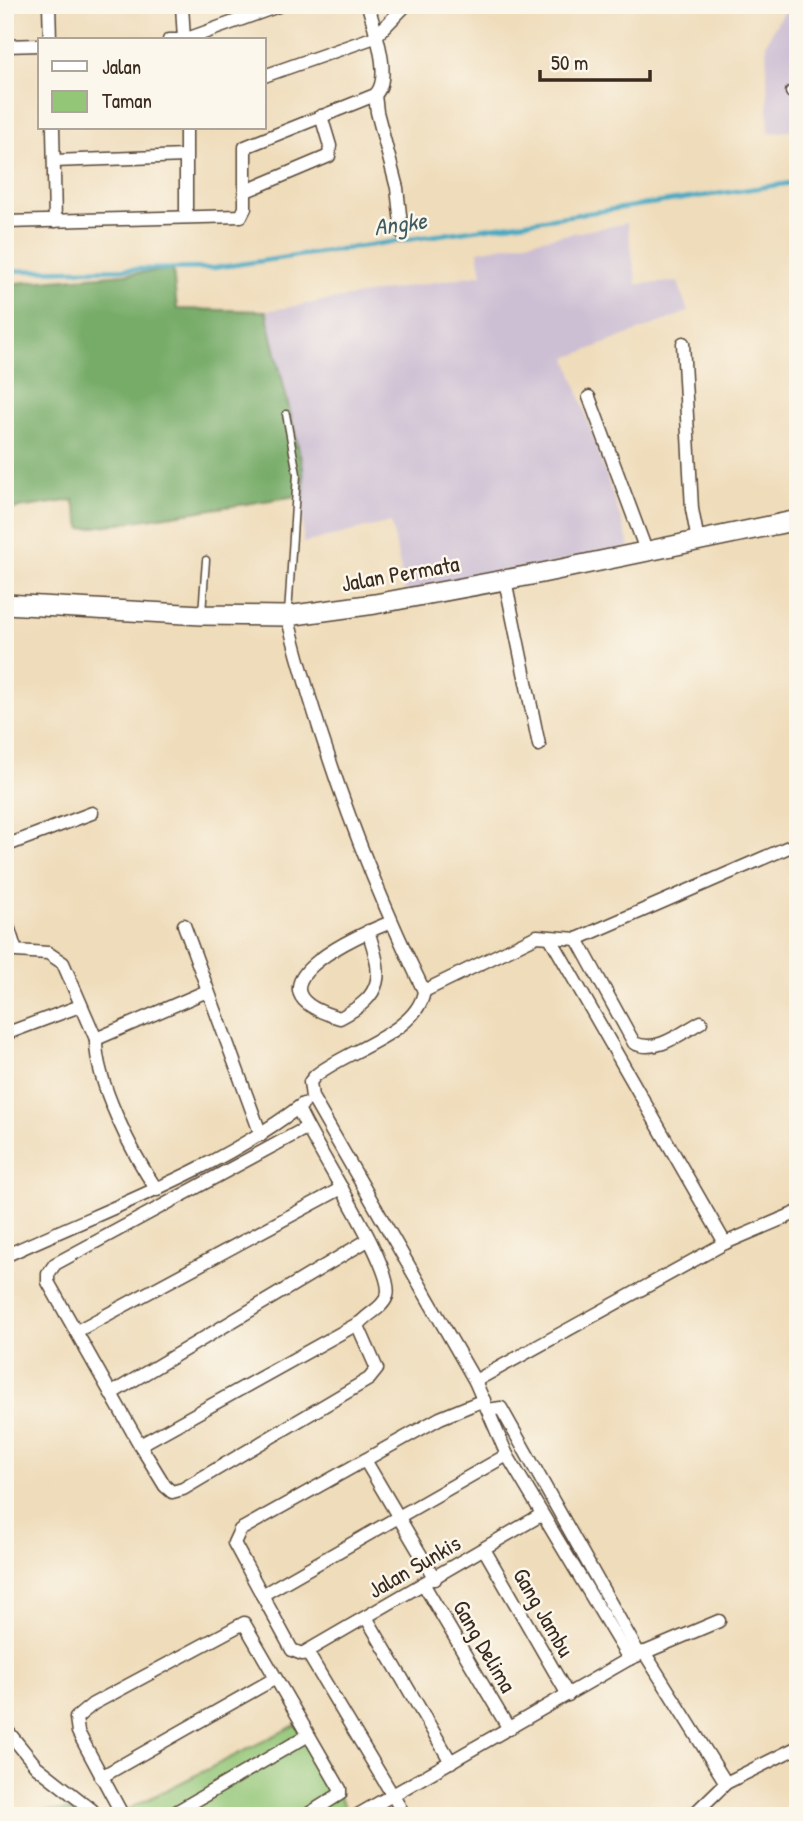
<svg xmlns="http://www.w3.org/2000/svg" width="803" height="1821" font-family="'Patrick Hand',sans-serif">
  <rect width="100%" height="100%" fill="#fbf7ec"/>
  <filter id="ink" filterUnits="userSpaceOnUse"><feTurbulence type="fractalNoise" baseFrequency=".0143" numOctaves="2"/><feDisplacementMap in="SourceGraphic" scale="14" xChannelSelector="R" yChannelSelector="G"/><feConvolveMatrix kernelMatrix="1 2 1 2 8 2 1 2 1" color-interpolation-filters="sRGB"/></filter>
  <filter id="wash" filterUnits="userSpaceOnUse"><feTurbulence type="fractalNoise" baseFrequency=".00686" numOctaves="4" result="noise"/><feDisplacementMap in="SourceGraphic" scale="28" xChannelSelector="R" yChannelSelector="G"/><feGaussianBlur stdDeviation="1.57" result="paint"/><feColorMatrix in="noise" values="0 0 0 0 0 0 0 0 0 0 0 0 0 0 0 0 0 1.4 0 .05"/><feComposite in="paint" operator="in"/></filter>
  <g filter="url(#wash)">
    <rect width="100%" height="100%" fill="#efdcba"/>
    <g fill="#ccbed3">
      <path d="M 787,5 L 798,5 L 798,130 L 769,133 L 766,43 Z"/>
      <path d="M 627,223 L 637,284 L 678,282 L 688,312 L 567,358 L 630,547 L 406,596 L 391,522 L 303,543 L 303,468 L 266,311 L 482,274 L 478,251 Z"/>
    </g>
    <path fill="#93c677" stroke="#67784a" stroke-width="2" d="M 303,1721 L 349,1816 L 115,1816 Z"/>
    <g fill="#76ab68" stroke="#586a43" stroke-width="2">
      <path d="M 173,270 L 177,309 L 266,311 L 303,468 L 304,495 L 82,529 L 73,500 L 5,510 L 5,284 Z"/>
      <path d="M 76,1810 L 82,1816 L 5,1816 L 5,1811 Z"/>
    </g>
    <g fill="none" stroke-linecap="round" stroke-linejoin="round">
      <path stroke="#42a8c2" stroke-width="4.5" d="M 5,271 L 214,268 L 798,182"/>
    </g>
  </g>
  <g filter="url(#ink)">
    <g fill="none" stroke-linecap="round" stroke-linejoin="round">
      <g stroke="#564535" stroke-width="9">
        <g id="lane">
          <path d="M 286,414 L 297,474 L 288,614"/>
          <path d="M 202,613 L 206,560"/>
        </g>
      </g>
      <g stroke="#564535" stroke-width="15">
        <g id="street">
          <path d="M 49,5 L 50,40"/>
          <path d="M 182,5 L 184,40"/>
          <path d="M 368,5 C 374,28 393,78 375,95 L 377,112 L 397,188 L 402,233"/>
          <path d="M 169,40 L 184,40 L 281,5"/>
          <path d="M 5,46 L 40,45"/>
          <path d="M 264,76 L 375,37 L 406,5"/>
          <path d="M 792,92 L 798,92"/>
          <path d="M 53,128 L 55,221"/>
          <path d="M 186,128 L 186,217"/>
          <path d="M 54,161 L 185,156"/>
          <path d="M 246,191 L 329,156 L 330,146 L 321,116"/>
          <path d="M 5,222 L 241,216 L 245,208 L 245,147 L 375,95"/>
          <path d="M 683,343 L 692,509 L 698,541"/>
          <path d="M 589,397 L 647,553"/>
          <path d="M 505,580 L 539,745"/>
          <path d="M 287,616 C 320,744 366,872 424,991 C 418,1033 344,1051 315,1076 L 310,1082 L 312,1097 L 475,1381 L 507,1455 L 629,1659"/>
          <path d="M 5,846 L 92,813"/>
          <path d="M 5,917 L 16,951 L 48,953 L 63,963 L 96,1039"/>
          <path d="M 184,925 L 261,1135"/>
          <path d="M 368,931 C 383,976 385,994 340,1018 C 239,990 351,938 391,922"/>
          <path d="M 551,939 L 725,1243"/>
          <path d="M 577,939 L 634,1043 C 657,1054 681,1033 701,1022"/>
          <path d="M 424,991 L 537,936 L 577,939 L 798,843"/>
          <path d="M 5,1034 L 80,1006"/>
          <path d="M 298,1108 C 311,1142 397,1270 387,1296 C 382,1310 365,1314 358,1326 L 377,1369 L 369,1379 L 183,1489 L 172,1492 L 165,1486 L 140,1445 L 48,1282 L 48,1274 L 55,1264 L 306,1128"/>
          <path d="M 157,1190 C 133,1155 95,1081 96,1039 L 207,991"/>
          <path d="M 5,1256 C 108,1208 212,1173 303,1104"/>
          <path d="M 77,1331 L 342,1188"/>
          <path d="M 475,1381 L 725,1243 L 798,1212"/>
          <path d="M 112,1393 L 368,1240"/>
          <path d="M 484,1400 L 440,1418 L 240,1530 L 234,1543 L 292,1650 L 302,1654 L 541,1515"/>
          <path d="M 488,1410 L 501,1408 L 639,1654"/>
          <path d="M 140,1445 L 359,1323"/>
          <path d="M 365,1460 L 435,1579"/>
          <path d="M 484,1549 L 568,1695"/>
          <path d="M 424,1585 L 509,1729"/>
          <path d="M 262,1595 L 507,1455"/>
          <path d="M 366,1617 L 451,1762"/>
          <path d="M 307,1652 L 405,1816"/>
          <path d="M 644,1652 L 726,1783"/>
          <path d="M 5,1728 L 36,1766 L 92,1810 L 94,1816"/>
          <path d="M 101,1777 L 274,1679"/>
          <path d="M 123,1816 L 78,1732 L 76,1718 L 93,1704 L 244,1623 L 340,1789 L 340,1794 L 305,1816"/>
          <path d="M 169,1816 L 307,1736"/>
          <path d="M 356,1816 L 629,1659 L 719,1621"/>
          <path d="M 692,1816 L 726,1783 L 798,1747"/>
        </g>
      </g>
      <g stroke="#564535" stroke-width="22">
        <path id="primary" d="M 5,604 L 202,615 L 287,616 L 375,604 L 542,573 L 798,520"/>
      </g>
      <use href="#lane" stroke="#fff" stroke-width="6"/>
      <use href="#street" stroke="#fff" stroke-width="12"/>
      <use href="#primary" stroke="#fff" stroke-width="19"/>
    </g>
  </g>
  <g text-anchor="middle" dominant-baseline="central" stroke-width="5" stroke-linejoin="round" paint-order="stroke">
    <g font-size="23" fill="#3b2a1e" stroke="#fbf7ec">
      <text transform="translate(400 573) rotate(-10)">Jalan Permata</text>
      <text transform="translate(414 1566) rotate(-30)">Jalan Sunkis</text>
      <text transform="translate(544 1612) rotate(60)">Gang Jambu</text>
      <text transform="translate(485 1646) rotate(60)">Gang Delima</text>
    </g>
    <g font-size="24" font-style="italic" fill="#3e5c60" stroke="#fbf7ec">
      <text transform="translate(400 223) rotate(-8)">Angke</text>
    </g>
  </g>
  <rect width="803" height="1821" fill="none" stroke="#fbf7ec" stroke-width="28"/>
  <rect x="38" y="38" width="228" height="91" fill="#fbf7ec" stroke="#aea59a" stroke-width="2"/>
  <rect x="52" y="61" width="35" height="10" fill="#ffffff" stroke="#aea59a" stroke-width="2"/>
  <text x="102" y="74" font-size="21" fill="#3b2a1e">Jalan</text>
  <rect x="52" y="91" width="35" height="21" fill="#93c677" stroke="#aea59a" stroke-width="2"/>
  <text x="102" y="108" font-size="21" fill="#3b2a1e">Taman</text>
  <path d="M540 70v10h110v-10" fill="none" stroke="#3b2a1e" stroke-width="3.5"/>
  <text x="551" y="70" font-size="21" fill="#3b2a1e" stroke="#fbf7ec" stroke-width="5" paint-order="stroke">50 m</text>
</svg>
